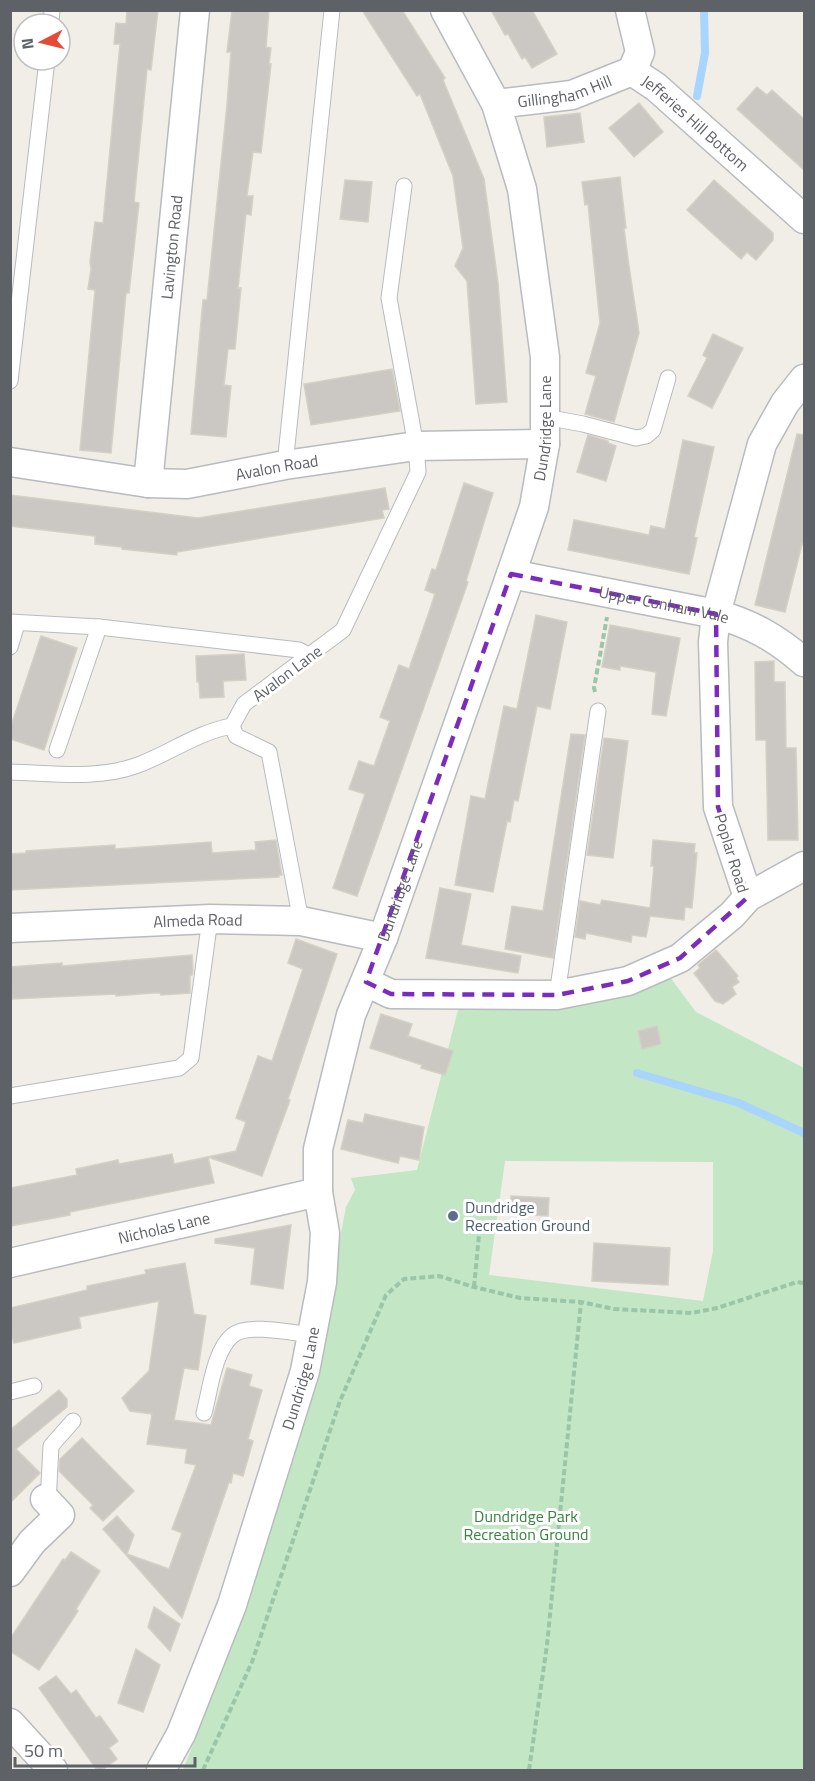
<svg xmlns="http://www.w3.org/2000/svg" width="815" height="1781" font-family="'Titillium Web',sans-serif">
  <rect width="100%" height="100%" fill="#f0eee6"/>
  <path fill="#c3e6c5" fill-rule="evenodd" d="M 669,976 L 696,1012 L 804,1068 L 804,1770 L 183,1770 L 246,1608 L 317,1356 L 346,1207 L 355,1190 L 351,1178 L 417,1170 L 460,1002 ZM 505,1161 L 713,1162 L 713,1251 L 703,1301 L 489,1275 Z"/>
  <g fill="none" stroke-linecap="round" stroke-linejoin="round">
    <g stroke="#a8d5fd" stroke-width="8">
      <path d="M 697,96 L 705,53 L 704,10"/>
      <path d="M 637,1073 L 739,1103 L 804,1133"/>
    </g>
  </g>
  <g fill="#cbc8c3" stroke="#d4d0c4" stroke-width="1.5">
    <path d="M 127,10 L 158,10 L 151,70 L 147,69 L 134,202 L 139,203 L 129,293 L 126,293 L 111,453 L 80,450 L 95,290 L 88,289 L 91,269 L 90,262 L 95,222 L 103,223 L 120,44 L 114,44 L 116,23 L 126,24 Z"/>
    <path d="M 232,10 L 269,10 L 266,47 L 271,48 L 269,64 L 271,64 L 261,153 L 253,152 L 247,196 L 253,196 L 251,215 L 246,214 L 238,288 L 241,288 L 235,349 L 228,349 L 224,385 L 231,386 L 226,437 L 191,434 L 203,300 L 207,300 L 227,105 L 231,52 L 227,52 Z"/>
    <path d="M 362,10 L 402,10 L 445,78 L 443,80 L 484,179 L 498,283 L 507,402 L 476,404 L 467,281 L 455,266 L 463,248 L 453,176 L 420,94 L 417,96 Z"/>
    <path d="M 491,10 L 532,10 L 557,54 L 532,68 L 525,57 L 522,59 L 508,34 L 505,35 Z"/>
    <path d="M 757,87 L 767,95 L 772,90 L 804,119 L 804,170 L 737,109 Z"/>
    <path d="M 639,103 L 663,132 L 634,157 L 609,128 Z"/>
    <path d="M 580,113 L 584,142 L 547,147 L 544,117 Z"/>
    <path d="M 620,177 L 626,228 L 624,228 L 628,259 L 639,333 L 614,422 L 585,414 L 596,376 L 586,373 L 600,323 L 588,204 L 585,205 L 582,182 Z"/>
    <path d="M 345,180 L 372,182 L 368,222 L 340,219 Z"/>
    <path d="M 714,180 L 773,233 L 773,240 L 756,260 L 747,252 L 741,259 L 687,210 Z"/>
    <path d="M 713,334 L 743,348 L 712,408 L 688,396 L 707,358 L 703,355 Z"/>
    <path d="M 392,369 L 400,411 L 311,425 L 304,384 Z"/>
    <path d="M 797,434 L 804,435 L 804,544 L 802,544 L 785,612 L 755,605 Z"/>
    <path d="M 588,435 L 608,441 L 608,443 L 616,446 L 606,481 L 577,472 Z"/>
    <path d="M 683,440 L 714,447 L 694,537 L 697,538 L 689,574 L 568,550 L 574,520 L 649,535 L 651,526 L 665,529 Z"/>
    <path d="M 464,483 L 493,493 L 466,581 L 468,582 L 357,896 L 333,888 L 365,794 L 349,789 L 359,761 L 374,766 L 390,721 L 380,717 L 399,665 L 409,669 L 428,615 L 435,594 L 425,590 L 432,569 L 436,570 Z"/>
    <path d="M 385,488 L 389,509 L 382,510 L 384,518 L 177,552 L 177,555 L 122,549 L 122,547 L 95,544 L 95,536 L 10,526 L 10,495 L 198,518 Z"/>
    <path d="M 536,615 L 567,622 L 550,709 L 537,706 L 518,801 L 514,800 L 510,822 L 507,821 L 493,892 L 455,885 L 471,796 L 485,799 L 504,706 L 517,709 Z"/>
    <path d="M 610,625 L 680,638 L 666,716 L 652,714 L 656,672 L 620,666 L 620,670 L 602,667 Z"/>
    <path d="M 41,636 L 77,648 L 44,750 L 10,739 L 10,729 Z"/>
    <path d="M 244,654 L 246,680 L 223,681 L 224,697 L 200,698 L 199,682 L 197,682 L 196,656 Z"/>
    <path d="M 774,661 L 774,682 L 785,682 L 786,748 L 796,748 L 798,840 L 768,840 L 766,740 L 756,740 L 755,662 Z"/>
    <path d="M 571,734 L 585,735 L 553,958 L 505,949 L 512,906 L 543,911 Z"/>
    <path d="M 604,738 L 628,741 L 613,858 L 587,855 Z"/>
    <path d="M 276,840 L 281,870 L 282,875 L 279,875 L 279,877 L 10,890 L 10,854 L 26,853 L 26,851 L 115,845 L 115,849 L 211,842 L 212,853 L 256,850 L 255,842 Z"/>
    <path d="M 653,840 L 695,844 L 694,853 L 697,853 L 692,908 L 685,907 L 684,920 L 650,916 L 646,937 L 632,935 L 631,942 L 586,933 L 585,939 L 575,937 L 580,901 L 600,905 L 602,900 L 650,908 L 654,866 L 651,866 Z"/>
    <path d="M 440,888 L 471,894 L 461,945 L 521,956 L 518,973 L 426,958 Z"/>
    <path d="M 296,939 L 337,954 L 288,1099 L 290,1100 L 262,1176 L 208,1157 L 214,1183 L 70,1212 L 70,1215 L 10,1226 L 10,1188 L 77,1175 L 76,1169 L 118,1160 L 119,1164 L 172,1154 L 174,1164 L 236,1151 L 246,1122 L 236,1118 L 258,1056 L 272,1061 L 303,969 L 288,963 Z"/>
    <path d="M 716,950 L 738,976 L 736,978 L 739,982 L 732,987 L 736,994 L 723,1004 L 715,1001 L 694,973 L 700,968 L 698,965 Z"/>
    <path d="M 192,955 L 193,970 L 192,975 L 190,976 L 190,993 L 161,995 L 160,993 L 153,993 L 116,996 L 116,994 L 12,999 L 10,967 L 62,963 L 62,966 Z"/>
    <path d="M 381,1014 L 412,1024 L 408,1036 L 453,1051 L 445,1075 L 421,1068 L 422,1065 L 370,1048 Z"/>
    <path d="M 657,1026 L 661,1044 L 642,1049 L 638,1031 Z"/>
    <path d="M 365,1114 L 424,1127 L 419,1160 L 400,1156 L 398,1163 L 341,1149 L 348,1120 L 363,1123 Z"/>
    <path d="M 511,1196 L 549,1198 L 548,1216 L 510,1214 Z"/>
    <path d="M 291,1225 L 283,1289 L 251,1284 L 255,1248 L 215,1243 L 215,1239 Z"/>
    <path d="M 594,1243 L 670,1248 L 668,1285 L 592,1281 Z"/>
    <path d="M 185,1263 L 194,1314 L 206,1316 L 198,1370 L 184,1368 L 174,1420 L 211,1425 L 227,1368 L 252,1375 L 249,1386 L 262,1390 L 248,1439 L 253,1441 L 243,1476 L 233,1473 L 231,1483 L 229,1482 L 182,1618 L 103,1529 L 117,1516 L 134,1535 L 127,1554 L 169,1569 L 182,1533 L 172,1529 L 196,1465 L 185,1463 L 187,1449 L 147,1444 L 152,1414 L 130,1411 L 122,1398 L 149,1371 L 159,1301 L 79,1317 L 81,1328 L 14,1343 L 10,1330 L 10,1308 L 87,1290 L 87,1286 L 146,1274 L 145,1270 Z"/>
    <path d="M 59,1390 L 67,1399 L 67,1407 L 16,1449 L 40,1473 L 10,1503 L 10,1430 Z"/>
    <path d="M 82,1438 L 134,1491 L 103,1521 L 90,1508 L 93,1505 L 59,1471 L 60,1459 Z"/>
    <path d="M 71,1552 L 100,1571 L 76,1609 L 78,1611 L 39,1670 L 10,1651 L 10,1639 L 63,1559 L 65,1560 Z"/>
    <path d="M 154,1607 L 180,1624 L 170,1651 L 148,1627 Z"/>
    <path d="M 136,1649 L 160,1665 L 143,1712 L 118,1703 Z"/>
    <path d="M 56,1676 L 71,1694 L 76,1690 L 96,1718 L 100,1716 L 118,1741 L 109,1748 L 117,1759 L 102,1770 L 97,1770 L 39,1688 Z"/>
  </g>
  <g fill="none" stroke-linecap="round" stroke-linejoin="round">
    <g stroke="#b8bbbf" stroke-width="17">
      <g id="service">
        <path d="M 51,24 L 52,10"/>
        <path d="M 10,381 L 47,60"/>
        <path d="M 545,417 L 583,424 L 636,438 L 646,436 L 653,430 L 668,378"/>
        <path d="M 285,465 L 332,10"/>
        <path d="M 10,622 L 99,627 L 299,650 L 310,656"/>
        <path d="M 10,647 L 17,624"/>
        <path d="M 232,726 L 236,736 L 269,752 L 301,921"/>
        <path d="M 57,750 L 99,627"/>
        <path d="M 10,772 C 53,773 98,780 138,765 C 170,753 198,732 232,726 L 244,704 L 343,630 L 418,472 L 416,446 L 389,298 L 404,186"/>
        <path d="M 557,995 L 598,711"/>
        <path d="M 10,1096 L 179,1068 L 191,1058 L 210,919"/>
        <path d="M 10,1392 L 34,1386"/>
        <path d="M 204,1413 C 210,1391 214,1350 233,1335 C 248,1323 293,1333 311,1335"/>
        <path d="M 48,1503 L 51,1446 L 73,1421"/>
      </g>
    </g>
    <g stroke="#b8bbbf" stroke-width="31">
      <g id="minor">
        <path d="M 630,10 L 640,52 L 632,71"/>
        <path id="s1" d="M 632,71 L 656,87 L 804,219"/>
        <path id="s2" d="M 496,104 L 572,95 L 632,71"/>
        <path id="s3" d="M 10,462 L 148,483 L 187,484 L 285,465 L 416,446 L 545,444"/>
        <path id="s4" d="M 148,483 L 195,10"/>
        <path id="s5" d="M 511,574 L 716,614 C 752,624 776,638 804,662"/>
        <path d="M 748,897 L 718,807 L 713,642 L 716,614 L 762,444 L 785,403 L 804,379"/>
        <path id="s6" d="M 10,928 L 210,919 L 301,921 L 383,938"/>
        <path d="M 366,982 L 391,994 L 557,995 L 628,981 L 680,958 L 732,915 L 748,897 L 804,866"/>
        <path id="s7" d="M 10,1263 L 318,1192"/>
        <path d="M 10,1572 L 32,1542 L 60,1515 L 45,1499"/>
        <path d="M 10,1723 L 53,1770"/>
        <path id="s8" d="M 161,1770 L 181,1734 L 232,1605 L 305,1371 L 322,1282 L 325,1233 L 318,1192 L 318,1149 L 351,1015 L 383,938 L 511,574 L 534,507 L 545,444 L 545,357 L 522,189 L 496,104 L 445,10"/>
      </g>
    </g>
    <g stroke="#9bc5a8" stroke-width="4" stroke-dasharray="6 3" stroke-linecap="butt">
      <path d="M 595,692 L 594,688 L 607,617"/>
      <path d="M 474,1287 L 479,1235"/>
      <path d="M 203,1770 L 252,1662 L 340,1401 L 386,1295 L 404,1279 L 439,1276 L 474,1287 L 520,1298 L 581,1302 L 614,1309 L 692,1313 L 717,1308 L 797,1282 L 804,1283"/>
      <path d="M 529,1770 L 547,1645 L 581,1302"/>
    </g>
    <use href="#service" stroke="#fff" stroke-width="15"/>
    <use href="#minor" stroke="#fff" stroke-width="28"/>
  </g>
  <path fill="none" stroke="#7b2cbf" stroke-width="4.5" stroke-dasharray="12 8" stroke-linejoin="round" d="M 511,574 L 716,614 L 718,807 L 748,897 L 680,958 L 628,981 L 557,995 L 391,994 L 366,982 Z"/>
  <circle fill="#5c6f8a" stroke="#fff" stroke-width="2" cx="453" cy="1216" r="6"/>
  <g text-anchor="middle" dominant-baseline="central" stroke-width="6" stroke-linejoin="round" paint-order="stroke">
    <g font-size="16" fill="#5e6166" stroke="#fff">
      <text stroke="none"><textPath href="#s2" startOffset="70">Gillingham Hill</textPath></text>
      <text stroke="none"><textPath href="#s1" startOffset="82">Jefferies Hill Bottom</textPath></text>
      <text stroke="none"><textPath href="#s4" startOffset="237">Lavington Road</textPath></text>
      <text stroke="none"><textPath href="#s8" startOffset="1407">Dundridge Lane</textPath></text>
      <text stroke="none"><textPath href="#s3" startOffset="270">Avalon Road</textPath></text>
      <text stroke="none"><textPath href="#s5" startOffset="156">Upper Conham Vale</textPath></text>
      <text transform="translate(287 673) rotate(-37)">Avalon Lane</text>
      <text transform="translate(732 853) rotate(73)">Poplar Road</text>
      <text stroke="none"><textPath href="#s8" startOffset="921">Dundridge Lane</textPath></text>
      <text stroke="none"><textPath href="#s6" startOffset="188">Almeda Road</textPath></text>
      <text stroke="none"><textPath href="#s7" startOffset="158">Nicholas Lane</textPath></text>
      <text stroke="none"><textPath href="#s8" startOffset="417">Dundridge Lane</textPath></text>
    </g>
    <g font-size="16" fill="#4e5e75" stroke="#fff" text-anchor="start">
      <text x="465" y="1207">Dundridge<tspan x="465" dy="18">Recreation Ground</tspan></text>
    </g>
    <g font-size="16" fill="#37843e" stroke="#fff">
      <text x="526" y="1516">Dundridge Park<tspan x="526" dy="18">Recreation Ground</tspan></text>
    </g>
  </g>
  <rect width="815" height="1781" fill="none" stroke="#5e6166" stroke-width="24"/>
  <g transform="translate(42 42) rotate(263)"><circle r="28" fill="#ffffff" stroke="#bfc0c2" stroke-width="1.5"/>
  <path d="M0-4.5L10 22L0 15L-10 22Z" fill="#e64a36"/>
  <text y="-9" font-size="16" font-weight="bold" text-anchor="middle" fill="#5e6166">N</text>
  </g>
  <path d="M15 1757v9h180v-9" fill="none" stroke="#5e6166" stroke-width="3"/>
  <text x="24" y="1757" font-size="18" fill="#5e6166" stroke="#ffffff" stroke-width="4.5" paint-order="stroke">50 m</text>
</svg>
